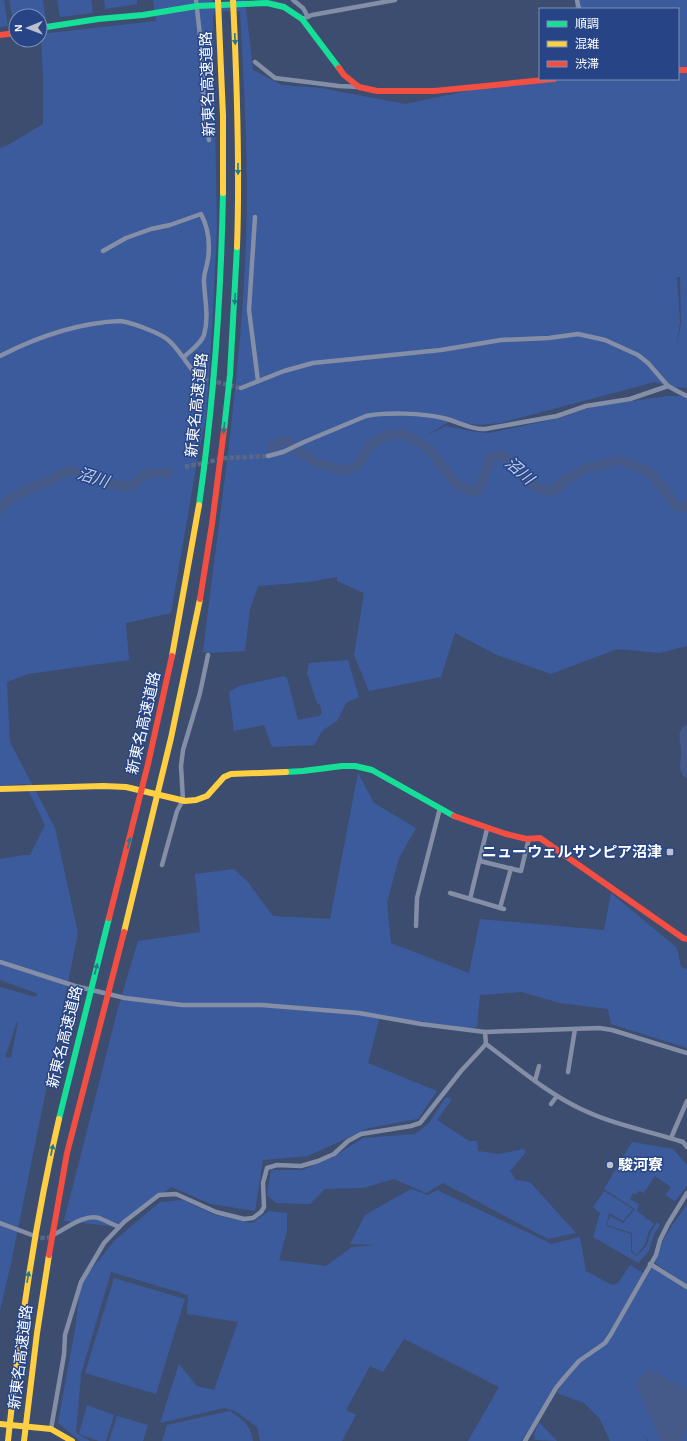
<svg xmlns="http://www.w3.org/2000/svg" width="687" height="1441" font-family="'Alegreya Sans','Noto Sans JP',sans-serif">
  <rect width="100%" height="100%" fill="#3d4d70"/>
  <g fill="#3c5b9c" fill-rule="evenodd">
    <path d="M 0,0 L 4,0 L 8,26 L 0,27 Z"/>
    <path d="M 9,0 L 43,0 L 46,20 L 40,21 L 40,16 L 16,16 L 16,25 L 14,25 Z"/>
    <path d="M 57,0 L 91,0 L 93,13 L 60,17 Z"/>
    <path d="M 104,0 L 137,0 L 137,4 L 105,9 Z"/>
    <path d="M 153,0 L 212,0 L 213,5 L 236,0 L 245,0 L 253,70 L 282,85 L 321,88 L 405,104 L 505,83 L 540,79 L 678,79 L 678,9 L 575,9 L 575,0 L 687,0 L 687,388 L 671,387 L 655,382 L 500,423 L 478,425 L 450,421 L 427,435 L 446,426 L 476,432 L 489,433 L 559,418 L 591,407 L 667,396 L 687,396 L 687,646 L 660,653 L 617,649 L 551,674 L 497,655 L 455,633 L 441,677 L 369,691 L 354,655 L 364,593 L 337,581 L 337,577 L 309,582 L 258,586 L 250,609 L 245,651 L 212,653 L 203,652 C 219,516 241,379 246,241 C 249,164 244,88 240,11 L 215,11 L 213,17 L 217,227 L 212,330 L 206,418 L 198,456 L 171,613 L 126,623 L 129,660 L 28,674 L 7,682 L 10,742 L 55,828 L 78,933 L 11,1263 L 0,1311 L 0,987 L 35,997 L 38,994 L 0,980 L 0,859 L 23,855 L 30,855 L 45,825 L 25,784 L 0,786 L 0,148 L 8,145 L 43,124 L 43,78 L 41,34 L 156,21 ZM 677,277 L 680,277 L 681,323 L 677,347 L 680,321 ZM 18,1022 L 11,1058 L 5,1057 L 17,1022 Z"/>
    <path d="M 348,660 L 359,697 L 346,703 L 337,721 L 323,730 L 314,745 L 272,747 L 264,725 L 234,731 L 229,692 L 239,686 L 284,676 L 287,678 L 298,720 L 319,716 L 322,713 L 320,705 L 317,703 L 307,673 L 309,663 Z"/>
    <path d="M 358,773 L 374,803 L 416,828 L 399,858 L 387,902 L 391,943 L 469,973 L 480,919 L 604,930 L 611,893 L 677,948 L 681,967 L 687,969 L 687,1048 L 611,1024 L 608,1009 L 560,1003 L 521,992 L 480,995 L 477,1027 L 470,1028 L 380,1016 L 368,1063 L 437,1091 L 418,1119 L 369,1128 L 308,1156 L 263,1160 L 255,1211 L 211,1204 L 171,1187 L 119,1227 L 64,1221 L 118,1008 L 138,941 L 200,932 L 195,874 L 234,869 L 248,882 L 273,916 L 330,919 Z"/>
    <path d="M 446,1097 L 452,1099 L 437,1120 L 469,1141 L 477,1141 L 478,1151 L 499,1154 L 524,1149 L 526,1152 L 510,1171 L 516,1180 L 530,1182 L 576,1233 L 548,1239 L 443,1183 L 426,1193 L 394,1179 L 363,1188 L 325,1189 L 310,1204 L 276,1203 L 267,1195 L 271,1170 L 302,1170 L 333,1157 L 363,1138 L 415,1134 L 429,1123 Z"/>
    <path d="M 632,1142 L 673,1149 L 687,1165 L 687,1186 L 675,1201 L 665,1195 L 671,1187 L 655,1176 L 644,1193 L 639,1191 L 636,1194 L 633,1193 L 630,1199 L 639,1204 L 637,1211 L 654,1224 L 649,1231 L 645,1244 L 637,1255 L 632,1251 L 632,1233 L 607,1225 L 610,1216 L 623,1223 L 635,1209 L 604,1189 Z"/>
    <path d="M 411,1189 L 428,1195 L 437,1190 L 546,1241 L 551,1244 L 580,1237 L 586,1271 L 612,1285 L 618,1283 L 630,1265 L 643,1273 L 607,1340 L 566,1374 L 521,1441 L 468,1441 L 499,1387 L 404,1339 L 383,1372 L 370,1366 L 346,1410 L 356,1415 L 342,1441 L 260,1441 L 257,1427 L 235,1411 L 224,1408 L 160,1423 L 179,1364 L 197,1386 L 214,1390 L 238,1322 L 187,1314 L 188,1295 L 111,1272 L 81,1374 L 76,1433 L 90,1441 L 80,1441 L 58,1423 L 75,1329 L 81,1282 L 115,1240 L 160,1202 L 183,1200 L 215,1215 L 252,1223 L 269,1211 L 287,1213 L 287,1231 L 279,1260 L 326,1266 L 352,1247 L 377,1245 L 350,1244 L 365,1215 Z"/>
    <path d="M 604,1191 L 633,1209 L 623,1221 L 609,1213 L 606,1226 L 631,1234 L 631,1252 L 637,1256 L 647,1245 L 651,1232 L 657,1222 L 660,1225 L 654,1234 L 649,1251 L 638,1263 L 593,1237 L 600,1213 L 593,1207 Z"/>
    <path d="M 687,1205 L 687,1285 L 655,1263 L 663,1240 L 673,1224 Z"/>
    <path d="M 653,1263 L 687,1287 L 687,1441 L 648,1441 L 643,1433 L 647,1441 L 610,1441 L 600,1419 L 584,1403 L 557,1393 L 568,1373 L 605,1344 L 644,1280 L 648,1282 L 643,1278 Z"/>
    <path d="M 114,1278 L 185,1299 L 156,1394 L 85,1373 Z"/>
    <path d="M 87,1405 L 114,1415 L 106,1441 L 99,1441 L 79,1434 Z"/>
    <path d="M 230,1411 C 244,1421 250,1424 253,1441 L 162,1441 L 167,1425 Z"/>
    <path d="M 117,1416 L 148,1425 L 143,1441 L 109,1441 Z"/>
    <path d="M 539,1422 L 557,1441 L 535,1440 L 534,1434 Z"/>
  </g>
  <g fill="#455a88">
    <path d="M 687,725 L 687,778 L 683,776 C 682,773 680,769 680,767 C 680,761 682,756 681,750 C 681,740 675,730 687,725 Z"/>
    <path d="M 647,1371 L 653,1371 L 687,1390 L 687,1431 L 681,1441 L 661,1441 L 638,1389 L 638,1380 Z"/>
  </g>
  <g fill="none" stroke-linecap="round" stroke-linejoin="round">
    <g stroke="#455a88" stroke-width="10">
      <path d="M 272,447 L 281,441 L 286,441 L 302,453 L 317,463 L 341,470 L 346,470 L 358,465 L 371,444 L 376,441 L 385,436 L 392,435 L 406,435 L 430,450 L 456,484 L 468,490 L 477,491 L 481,485 L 491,457 L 502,455 C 514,466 527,485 543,490 C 546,491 552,490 555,490 L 565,480 L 585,469 L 619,460 L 646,470 L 659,483 L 676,506 L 684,507 L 687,505"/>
      <path d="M 0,509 L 7,501 L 33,487 L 51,480 L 64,472 L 71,471 L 94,478 L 106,484 L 126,486 L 133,485 L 146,473 L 169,473"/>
    </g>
    <g stroke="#5a6885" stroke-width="4.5" stroke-dasharray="4.5 2" stroke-linecap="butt">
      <path d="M 204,379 L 241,388"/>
      <path d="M 185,467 L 226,458 L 268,456"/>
      <path d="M 34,1236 C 40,1238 46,1239 52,1236"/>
    </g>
    <g stroke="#848ea6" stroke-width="4.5">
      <path d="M 196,0 L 203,62 L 203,103 L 209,140"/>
      <path d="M 293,0 L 303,8 L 308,17"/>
      <path d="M 577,0 L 579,9"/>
      <path d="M 302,19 L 312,15 L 395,0"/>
      <path d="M 255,62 L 275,78 L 339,86 L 359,87"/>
      <path d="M 255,217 L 249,310 L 258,381"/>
      <path d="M 103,251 L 126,238 L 151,229 L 170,225 L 201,214 C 208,227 210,244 208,259 C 207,267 203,275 204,283 C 205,300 209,318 204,335 C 201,344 190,351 184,357"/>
      <path d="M 0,356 C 37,337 77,323 119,321 C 129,321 159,333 167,339 C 177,347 183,358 190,367 C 194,372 200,376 204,379"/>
      <path d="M 241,388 L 284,371 L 313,363 L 441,350 L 501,340 L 549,338 L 578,334 L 605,340 L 638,355 L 648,363 L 668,386 L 677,391 L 687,396"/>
      <path d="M 268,456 L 283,452 L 304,442 L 366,416 C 386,412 423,413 443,418 C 457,421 471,430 485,429 L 557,416 L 586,406 L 630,399 L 668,386"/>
      <path d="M 480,861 L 521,871 L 529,838"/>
      <path d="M 162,865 L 177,811 L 183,800 L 181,766 L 183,750 L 200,693 L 208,655"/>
      <path d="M 450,893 L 504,909"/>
      <path d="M 470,899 L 487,829"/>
      <path d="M 500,908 L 511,868"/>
      <path d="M 416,926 L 417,898 L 440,808"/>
      <path d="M 0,962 L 75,986 L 125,998 L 182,1005 L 262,1005 L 359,1013 L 421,1024 L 485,1032 L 599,1028 L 612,1030 L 687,1053"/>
      <path d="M 486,1044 C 517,1067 547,1093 581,1109 C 614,1125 649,1131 683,1142 L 687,1147"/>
      <path d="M 568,1072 L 575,1029"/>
      <path d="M 535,1081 L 539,1066"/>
      <path d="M 551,1104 L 557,1096"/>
      <path d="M 671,1138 L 687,1101"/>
      <path d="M 0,1223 L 32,1235"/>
      <path d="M 55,1234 C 67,1228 84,1214 99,1218 C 106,1221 112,1224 119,1227"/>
      <path d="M 650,1264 L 687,1287"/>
      <path d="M 51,1429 L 64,1355 L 65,1335 L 81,1282 L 104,1243 L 124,1222 L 159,1195 L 176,1194 L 216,1212 L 244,1219 L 253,1218 L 261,1212 L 264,1207 L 263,1183 L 267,1168 L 277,1165 L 301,1166 L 318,1161 L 334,1154 L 348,1141 L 361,1134 L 411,1126 L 420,1123 L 461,1071 L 486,1044 L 485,1032"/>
      <path d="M 525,1441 L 556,1388 L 565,1377 L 579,1361 L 605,1343 L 611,1334 L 656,1255 L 660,1240 L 668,1224 L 687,1193"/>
    </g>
    <g stroke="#16e098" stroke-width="6">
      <path d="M 40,28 L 98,19 L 143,15 L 197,6 L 267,3 L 284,7 L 302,19 L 339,68"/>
      <path d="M 224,430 L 230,375 L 237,247"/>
      <path d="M 199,505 C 214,401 221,297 223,193"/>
      <path d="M 286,772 L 303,771 L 342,766 L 355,766 L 372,770 L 454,816"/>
      <path d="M 59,1119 L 109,918"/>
    </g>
    <g stroke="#ffcf43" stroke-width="6">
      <path d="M 218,0 L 223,116 L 223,193"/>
      <path d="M 233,0 C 237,82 240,164 237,247"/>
      <path d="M 172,656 L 199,505"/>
      <path d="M 0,789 L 103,786 L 126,787 L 185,801 L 196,800 L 207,796 L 224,777 L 231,774 L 286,772"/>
      <path d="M 124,932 L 171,738 L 200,599"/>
      <path d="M 0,1424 L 51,1429 L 72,1441"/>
      <path d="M 8,1441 C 19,1333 34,1225 59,1119"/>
      <path d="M 24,1441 L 37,1333 L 49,1255"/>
    </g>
    <g stroke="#f24e42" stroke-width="6">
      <path d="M 0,35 L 16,33"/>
      <path d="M 339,68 L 344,75 L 359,87 L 377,91 L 434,91 L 554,79"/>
      <path d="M 678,70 L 687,70"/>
      <path d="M 200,599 L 212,524 L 224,430"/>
      <path d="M 454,816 L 506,834 L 527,839 L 540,838 L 683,938 L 687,939"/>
      <path d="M 109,918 L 148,764 L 172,656"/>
      <path d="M 49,1255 L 67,1153 L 124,932"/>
    </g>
  </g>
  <defs><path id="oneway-solid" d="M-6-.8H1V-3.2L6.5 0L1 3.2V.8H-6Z"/></defs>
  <g fill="#217b8c">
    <use href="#oneway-solid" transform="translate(235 39) rotate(87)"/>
    <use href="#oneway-solid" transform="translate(238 169) rotate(90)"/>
    <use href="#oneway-solid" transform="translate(235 299) rotate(93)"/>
    <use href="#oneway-solid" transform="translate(224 428) rotate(96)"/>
    <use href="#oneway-solid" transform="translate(129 843) rotate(-75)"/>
    <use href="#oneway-solid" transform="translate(96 969) rotate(-75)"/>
    <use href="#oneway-solid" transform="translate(52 1150) rotate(-78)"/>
    <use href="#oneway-solid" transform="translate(28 1277) rotate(-80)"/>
  </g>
  <g fill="#bbc1cd" stroke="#274586" stroke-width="1.5">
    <rect x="666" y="848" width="8" height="8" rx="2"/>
    <circle cx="610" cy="1165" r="4"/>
  </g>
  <g text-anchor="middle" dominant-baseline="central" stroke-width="3" stroke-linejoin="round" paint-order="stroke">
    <g font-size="15" fill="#fff" stroke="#274586">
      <text transform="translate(208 84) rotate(-92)">新東名高速道路</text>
      <text transform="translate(197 405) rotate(-84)">新東名高速道路</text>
      <text transform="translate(144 723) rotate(-77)">新東名高速道路</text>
      <text transform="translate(65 1037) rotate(-76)">新東名高速道路</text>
      <text transform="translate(21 1357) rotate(-83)">新東名高速道路</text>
    </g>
    <g font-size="15" font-weight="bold" fill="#fff" stroke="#274586" text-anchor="end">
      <text x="662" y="852">ニューウェルサンピア沼津</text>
      <text x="618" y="1165" text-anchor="start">駿河寮</text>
    </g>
    <g font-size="16" font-style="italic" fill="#beceef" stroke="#274586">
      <text transform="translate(519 471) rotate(41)">沼川</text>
      <text transform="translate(93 478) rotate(17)">沼川</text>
    </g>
  </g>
  <rect x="539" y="8" width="140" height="72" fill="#274586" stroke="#7d8fb6"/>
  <rect x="547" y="21" width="20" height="6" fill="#16e098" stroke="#7d8fb6"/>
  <text x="575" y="28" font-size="12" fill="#ffffff">順調</text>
  <rect x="547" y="41" width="20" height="6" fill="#ffcf43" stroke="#7d8fb6"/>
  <text x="575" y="48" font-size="12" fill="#ffffff">混雑</text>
  <rect x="547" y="61" width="20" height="6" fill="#f24e42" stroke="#7d8fb6"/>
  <text x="575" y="68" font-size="12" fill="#ffffff">渋滞</text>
  <g transform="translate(28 28) rotate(269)"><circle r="19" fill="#274586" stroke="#7d8fb6"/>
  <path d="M0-3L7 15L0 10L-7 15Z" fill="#bbc1cd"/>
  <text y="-6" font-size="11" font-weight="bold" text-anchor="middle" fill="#ffffff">N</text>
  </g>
</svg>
